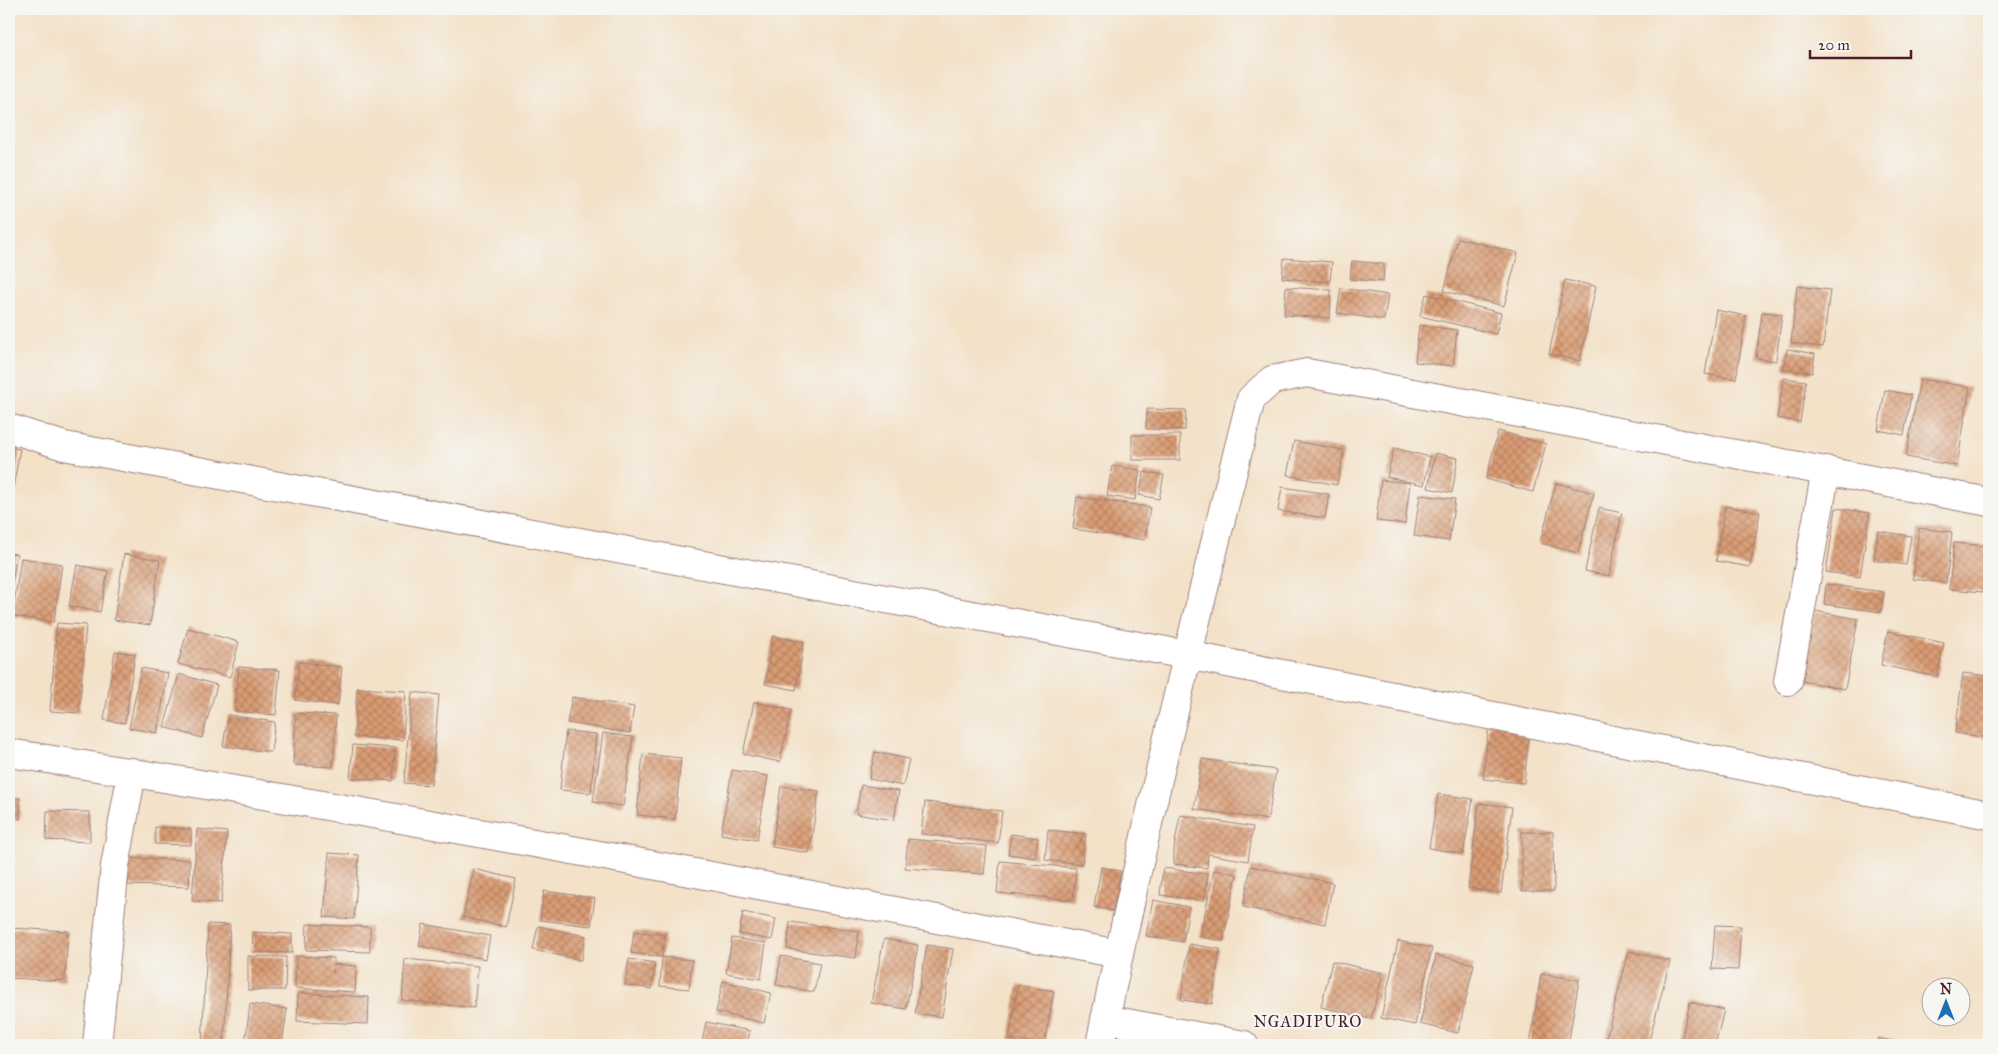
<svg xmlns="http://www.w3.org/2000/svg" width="1998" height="1054" font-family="'IM FELL Great Primer',serif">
  <defs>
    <pattern id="building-cross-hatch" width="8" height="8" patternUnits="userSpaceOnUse" patternTransform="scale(1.25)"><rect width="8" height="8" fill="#da9d74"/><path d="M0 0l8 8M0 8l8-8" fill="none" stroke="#b37f5f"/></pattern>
  </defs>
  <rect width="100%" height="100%" fill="#f6f6f2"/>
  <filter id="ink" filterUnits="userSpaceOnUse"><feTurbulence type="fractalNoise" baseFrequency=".02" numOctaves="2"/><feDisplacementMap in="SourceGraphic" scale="10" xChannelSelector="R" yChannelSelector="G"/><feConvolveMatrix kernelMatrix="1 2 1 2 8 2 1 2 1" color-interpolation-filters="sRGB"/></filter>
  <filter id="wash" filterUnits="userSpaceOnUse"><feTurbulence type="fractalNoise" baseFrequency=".0096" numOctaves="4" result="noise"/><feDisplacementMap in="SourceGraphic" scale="20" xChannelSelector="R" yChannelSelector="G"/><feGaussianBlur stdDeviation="1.12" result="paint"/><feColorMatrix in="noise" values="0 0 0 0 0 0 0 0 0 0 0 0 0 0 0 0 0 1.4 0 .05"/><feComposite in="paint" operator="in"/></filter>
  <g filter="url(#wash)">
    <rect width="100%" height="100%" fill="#f3e1c8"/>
    <g id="blocks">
      <g fill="url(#building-cross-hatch)">
        <path d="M 1458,238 L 1518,253 L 1504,306 L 1444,291 Z"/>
        <path d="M 1284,258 L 1332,262 L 1330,282 L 1282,278 Z"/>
        <path d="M 1352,261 L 1384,264 L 1383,282 L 1350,279 Z"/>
        <path d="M 1565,280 L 1596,286 L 1580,361 L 1549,354 Z"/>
        <path d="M 1797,286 L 1830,290 L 1823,347 L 1791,343 Z"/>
        <path d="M 1286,287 L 1331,290 L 1330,318 L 1284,315 Z"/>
        <path d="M 1341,288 L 1388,295 L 1384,320 L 1337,313 Z"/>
        <path d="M 1426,294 L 1501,313 L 1496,334 L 1420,316 Z"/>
        <path d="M 1716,310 L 1746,316 L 1736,379 L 1705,374 Z"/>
        <path d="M 1762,312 L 1782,314 L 1776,361 L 1756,358 Z"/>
        <path d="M 1419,325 L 1457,330 L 1453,366 L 1415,362 Z"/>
        <path d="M 1787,349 L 1815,354 L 1812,373 L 1784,369 Z"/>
        <path d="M 1784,378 L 1806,381 L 1800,422 L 1777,418 Z"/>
        <path d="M 1920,379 L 1970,387 L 1957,466 L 1906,457 Z"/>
        <path d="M 1885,390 L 1911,395 L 1904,435 L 1878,430 Z"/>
        <path d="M 1147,409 L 1186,410 L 1185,430 L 1146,429 Z"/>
        <path d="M 1498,431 L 1546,444 L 1533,492 L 1486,479 Z"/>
        <rect x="1132" y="435" width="48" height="25"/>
        <path d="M 1294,441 L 1344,450 L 1337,485 L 1287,475 Z"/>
        <path d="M 9,447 L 20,449 L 12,494 L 9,494 Z"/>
        <path d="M 1394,448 L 1430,457 L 1424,485 L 1387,477 Z"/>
        <path d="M 1435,453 L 1458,458 L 1452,493 L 1428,488 Z"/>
        <path d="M 1112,466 L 1140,470 L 1135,500 L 1107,496 Z"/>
        <path d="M 1144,472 L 1164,475 L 1159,499 L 1139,495 Z"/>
        <path d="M 1381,480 L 1410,483 L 1405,524 L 1376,521 Z"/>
        <path d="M 1556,483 L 1594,493 L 1578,553 L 1540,543 Z"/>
        <path d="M 1282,487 L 1329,494 L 1325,518 L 1278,511 Z"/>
        <path d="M 1420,495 L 1455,499 L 1449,541 L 1414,536 Z"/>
        <path d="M 1077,497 L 1150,507 L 1145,540 L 1073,529 Z"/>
        <path d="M 1725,506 L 1760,512 L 1750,567 L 1716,561 Z"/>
        <path d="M 1599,508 L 1622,513 L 1609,576 L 1585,571 Z"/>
        <path d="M 1836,508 L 1870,513 L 1860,577 L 1826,572 Z"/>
        <path d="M 1919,528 L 1952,532 L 1946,583 L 1913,579 Z"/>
        <path d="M 1878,531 L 1911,536 L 1906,565 L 1874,560 Z"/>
        <path d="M 1954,543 L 1988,546 L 1983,592 L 1949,589 Z"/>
        <path d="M 9,553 L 17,554 L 12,582 L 9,581 Z"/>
        <path d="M 124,554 L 160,560 L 150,625 L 114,620 Z"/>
        <path d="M 21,558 L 62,564 L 54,622 L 12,616 Z"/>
        <path d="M 77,565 L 108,571 L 100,612 L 69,606 Z"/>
        <path d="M 1826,584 L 1884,592 L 1881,612 L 1824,604 Z"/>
        <path d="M 1815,611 L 1858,619 L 1845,689 L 1802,681 Z"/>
        <path d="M 57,623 L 86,625 L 79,713 L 50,711 Z"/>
        <path d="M 188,628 L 239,642 L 230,677 L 178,664 Z"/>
        <path d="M 1888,631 L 1944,643 L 1937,677 L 1881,665 Z"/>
        <path d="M 773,636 L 804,642 L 796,690 L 765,684 Z"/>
        <path d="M 115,651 L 135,654 L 125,723 L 104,720 Z"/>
        <path d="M 299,662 L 342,667 L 338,705 L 295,700 Z"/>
        <path d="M 239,667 L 280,670 L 276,715 L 235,711 Z"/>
        <path d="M 141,668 L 168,673 L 157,733 L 129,728 Z"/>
        <path d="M 1963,673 L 1989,676 L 1989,738 L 1955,733 Z"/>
        <path d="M 179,674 L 217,685 L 202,738 L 164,727 Z"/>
        <path d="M 357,688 L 406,691 L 403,740 L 354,737 Z"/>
        <path d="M 412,692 L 439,695 L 431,785 L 404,783 Z"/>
        <path d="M 572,697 L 634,707 L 630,733 L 567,723 Z"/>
        <path d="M 754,702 L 791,710 L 780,762 L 743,754 Z"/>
        <path d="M 296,713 L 336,715 L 333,767 L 293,765 Z"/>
        <path d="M 228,715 L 275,722 L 271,752 L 223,746 Z"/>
        <path d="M 1489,723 L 1530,727 L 1524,783 L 1483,779 Z"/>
        <path d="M 566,731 L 596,734 L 591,793 L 560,790 Z"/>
        <path d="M 603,733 L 633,737 L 623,806 L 593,802 Z"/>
        <path d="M 353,745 L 395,748 L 393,781 L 350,778 Z"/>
        <path d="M 875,752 L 909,759 L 903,786 L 869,779 Z"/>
        <path d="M 643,754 L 681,758 L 675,819 L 637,815 Z"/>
        <path d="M 1202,759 L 1276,770 L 1268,820 L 1194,809 Z"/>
        <path d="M 732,770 L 768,776 L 757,840 L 721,834 Z"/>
        <path d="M 861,785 L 899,791 L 894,820 L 856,814 Z"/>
        <path d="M 781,786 L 819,791 L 809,853 L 772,847 Z"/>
        <path d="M 1438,794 L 1473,799 L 1463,854 L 1429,848 Z"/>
        <rect x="9" y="798" width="11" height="21"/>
        <path d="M 925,802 L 1002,811 L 998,843 L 921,834 Z"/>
        <path d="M 1479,803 L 1512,807 L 1501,893 L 1468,888 Z"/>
        <path d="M 47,811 L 90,812 L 90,842 L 46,840 Z"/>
        <path d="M 1180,815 L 1253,827 L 1248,861 L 1208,854 L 1207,868 L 1174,864 L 1174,849 Z"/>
        <path d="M 155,827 L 191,829 L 191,845 L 155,844 Z"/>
        <path d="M 197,829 L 227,832 L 221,903 L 192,901 Z"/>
        <path d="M 1048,830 L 1086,834 L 1082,864 L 1045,860 Z"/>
        <path d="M 1522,832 L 1553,832 L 1554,891 L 1522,891 Z"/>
        <path d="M 1011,834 L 1038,838 L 1035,858 L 1008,854 Z"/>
        <path d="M 908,839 L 987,846 L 984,874 L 905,868 Z"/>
        <path d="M 329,853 L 359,855 L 354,919 L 324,917 Z"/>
        <path d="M 129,858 L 190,860 L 189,887 L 128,885 Z"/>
        <path d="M 1000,861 L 1076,868 L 1073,900 L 997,893 Z"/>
        <path d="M 1251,866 L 1333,883 L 1325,924 L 1243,907 Z"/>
        <path d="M 1101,867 L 1121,871 L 1113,911 L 1094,907 Z"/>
        <path d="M 1163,868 L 1208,874 L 1204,901 L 1160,895 Z"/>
        <path d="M 474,869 L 516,879 L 506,927 L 463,917 Z"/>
        <path d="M 1214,870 L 1237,874 L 1223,941 L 1200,937 Z"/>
        <path d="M 544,891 L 595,898 L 591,926 L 540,920 Z"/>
        <path d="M 1153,900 L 1189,907 L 1183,942 L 1146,936 Z"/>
        <path d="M 743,912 L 776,919 L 772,940 L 739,934 Z"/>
        <path d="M 790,922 L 859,931 L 856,958 L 787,949 Z"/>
        <path d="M 208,924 L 230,925 L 224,1045 L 202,1045 Z"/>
        <path d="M 307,924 L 370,927 L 370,952 L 306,950 Z"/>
        <path d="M 423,924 L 490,936 L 486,959 L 419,946 Z"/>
        <path d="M 1715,925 L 1741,926 L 1738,970 L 1712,969 Z"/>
        <path d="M 538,926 L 586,936 L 581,960 L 533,950 Z"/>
        <path d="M 9,928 L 68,931 L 65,981 L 9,978 Z"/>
        <path d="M 634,931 L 665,935 L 662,957 L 631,953 Z"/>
        <path d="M 253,932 L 292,934 L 292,953 L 252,952 Z"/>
        <path d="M 732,938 L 766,943 L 761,979 L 726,973 Z"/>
        <path d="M 884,939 L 918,945 L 906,1009 L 871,1003 Z"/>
        <path d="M 1398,941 L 1432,948 L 1415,1025 L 1381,1018 Z"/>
        <path d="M 1189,944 L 1220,949 L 1212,1004 L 1181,1000 Z"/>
        <path d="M 927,945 L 953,949 L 942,1017 L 915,1013 Z"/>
        <path d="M 1629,951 L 1670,961 L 1648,1045 L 1619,1045 L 1605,1042 Z"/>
        <path d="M 1436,955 L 1474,964 L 1458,1033 L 1420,1024 Z"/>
        <path d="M 248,956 L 286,957 L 285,990 L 248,990 Z"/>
        <path d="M 296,956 L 334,958 L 333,973 L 334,964 L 356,966 L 355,992 L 295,988 Z"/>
        <path d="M 781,956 L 820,963 L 814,992 L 776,985 Z"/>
        <path d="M 662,957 L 692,960 L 689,989 L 660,986 Z"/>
        <path d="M 405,959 L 478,966 L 474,1008 L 402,1000 Z"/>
        <path d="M 629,959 L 655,963 L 652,989 L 625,985 Z"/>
        <path d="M 1332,961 L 1383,973 L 1371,1019 L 1321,1007 Z"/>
        <path d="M 1541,974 L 1579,980 L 1568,1045 L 1530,1044 Z"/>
        <path d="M 723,981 L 771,993 L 764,1023 L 716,1012 Z"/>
        <path d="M 1018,985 L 1054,991 L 1044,1045 L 1009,1039 Z"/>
        <path d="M 298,993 L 369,997 L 368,1024 L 297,1021 Z"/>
        <path d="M 1690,1002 L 1724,1010 L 1715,1045 L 1680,1045 Z"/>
        <path d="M 250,1004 L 287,1009 L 282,1045 L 245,1045 Z"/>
        <path d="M 706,1022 L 750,1031 L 747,1045 L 715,1045 L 702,1043 Z"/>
        <path d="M 1116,1037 L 1159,1044 L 1159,1045 L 1114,1045 Z"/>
        <path d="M 1878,1038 L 1908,1044 L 1908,1045 L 1876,1045 Z"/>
      </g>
    </g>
  </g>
  <g filter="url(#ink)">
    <use href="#blocks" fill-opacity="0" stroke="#9e807a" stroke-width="1"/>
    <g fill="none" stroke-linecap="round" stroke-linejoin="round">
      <g stroke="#9e807a" stroke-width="30">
        <g id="minor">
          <path d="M 9,428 L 64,446 L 1187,655 L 1989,815"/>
          <path d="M 1788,681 L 1826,470"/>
          <path d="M 9,753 C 380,811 749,883 1119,954"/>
          <path d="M 1105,1019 L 1244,1045"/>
          <path d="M 97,1045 L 115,866 L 132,772"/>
          <path d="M 1100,1045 C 1144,828 1197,614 1251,399 L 1272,380 L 1307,373 L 1989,502"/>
        </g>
      </g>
      <use href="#minor" stroke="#fff" stroke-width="28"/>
    </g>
  </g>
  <g text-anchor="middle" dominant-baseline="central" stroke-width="4.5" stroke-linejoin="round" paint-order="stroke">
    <g font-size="16" letter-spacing="1" fill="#4a1f2b" stroke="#f6f6f2">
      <text x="1308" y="1021">NGADIPURO</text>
    </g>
  </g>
  <rect width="1998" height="1054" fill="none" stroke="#f6f6f2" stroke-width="30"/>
  <g transform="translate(1946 1002)"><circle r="24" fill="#f6f6f2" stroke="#b1a0a2"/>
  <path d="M0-4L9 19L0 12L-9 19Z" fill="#1f6fb2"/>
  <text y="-8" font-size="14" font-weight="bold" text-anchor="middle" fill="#4a1f2b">N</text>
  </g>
  <path d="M1810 50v8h101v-8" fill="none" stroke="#4a1f2b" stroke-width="2.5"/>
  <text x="1818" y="50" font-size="15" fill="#4a1f2b" stroke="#f6f6f2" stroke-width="4" paint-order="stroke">20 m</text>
</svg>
